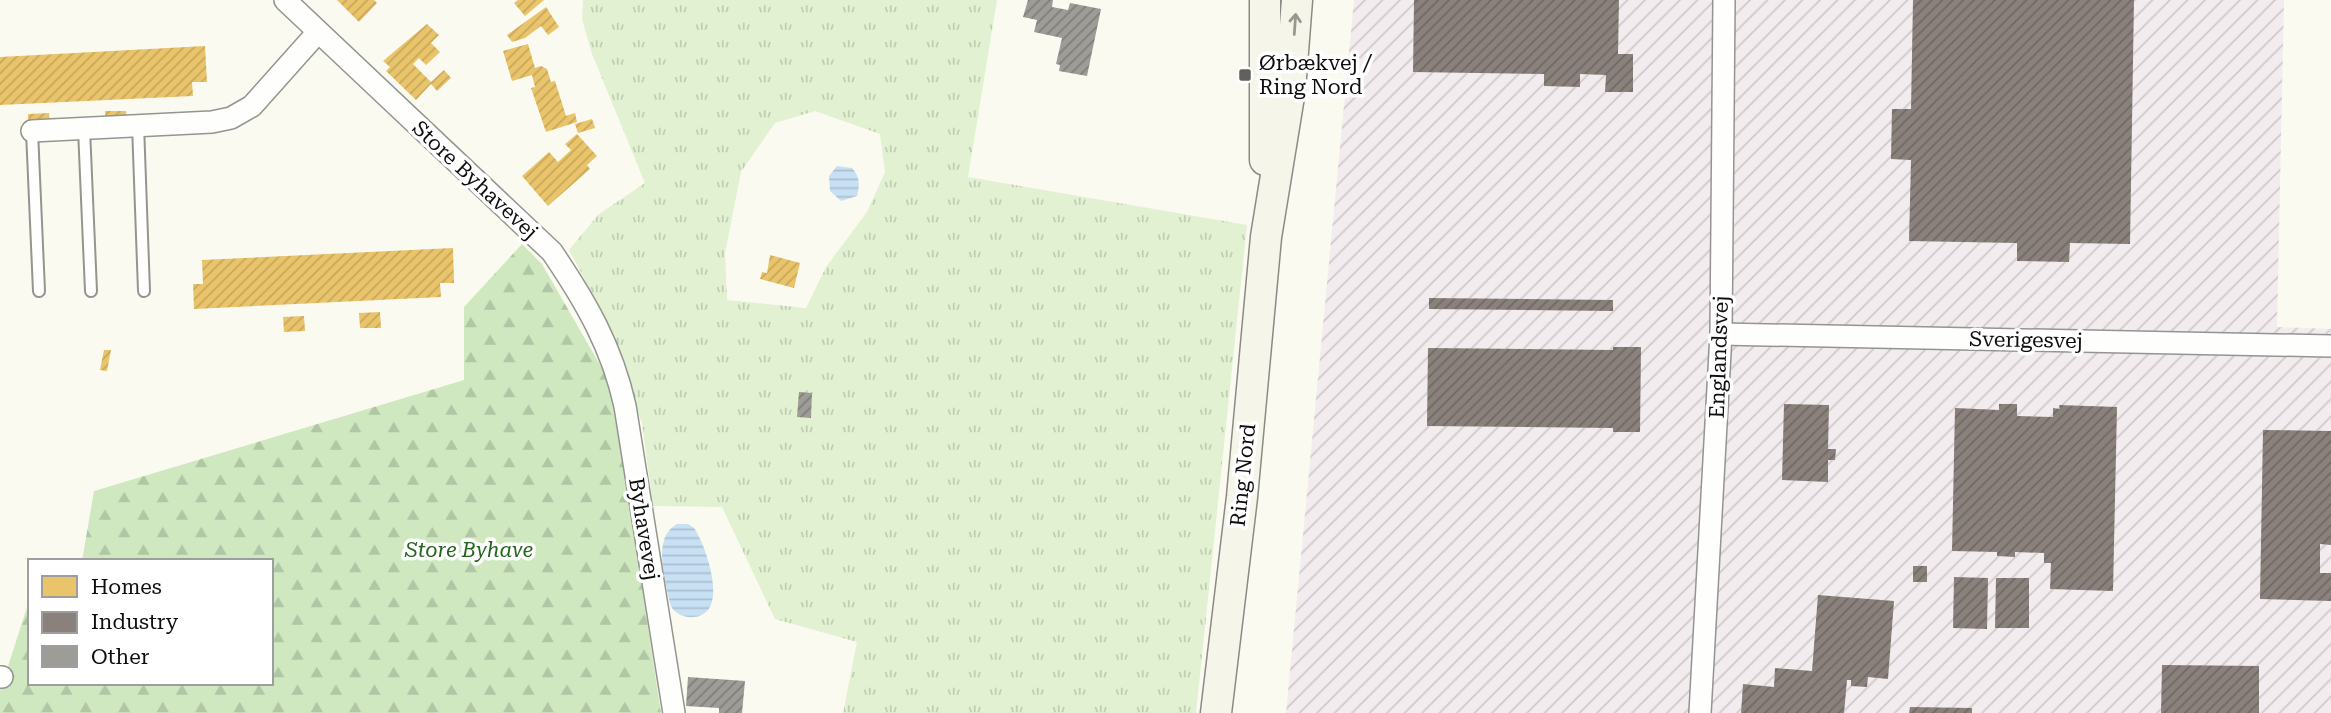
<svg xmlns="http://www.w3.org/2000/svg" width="2331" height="713" font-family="'Roboto Serif',serif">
  <defs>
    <pattern id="industrial-furrows" width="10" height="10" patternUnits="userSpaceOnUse" patternTransform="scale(1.75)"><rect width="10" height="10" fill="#f3ecee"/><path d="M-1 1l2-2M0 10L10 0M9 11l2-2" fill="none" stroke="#cfc9cb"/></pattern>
    <pattern id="grass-tufts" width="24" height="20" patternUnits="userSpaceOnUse" patternTransform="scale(1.75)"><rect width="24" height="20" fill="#e1f1d1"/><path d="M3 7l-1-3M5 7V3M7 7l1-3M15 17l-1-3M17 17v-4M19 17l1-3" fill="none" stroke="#c0cdb2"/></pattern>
    <pattern id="forest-firs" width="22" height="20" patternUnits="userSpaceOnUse" patternTransform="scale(1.75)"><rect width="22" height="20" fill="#d0e8c0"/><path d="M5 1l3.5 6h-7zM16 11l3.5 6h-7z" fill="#b1c6a4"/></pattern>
    <pattern id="water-rules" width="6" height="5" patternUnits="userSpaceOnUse" patternTransform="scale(1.75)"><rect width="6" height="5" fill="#c8e0f4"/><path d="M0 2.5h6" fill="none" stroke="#abbfd0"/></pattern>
    <pattern id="homes-hatch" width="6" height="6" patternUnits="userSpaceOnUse" patternTransform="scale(1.75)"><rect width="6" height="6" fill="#e9c46a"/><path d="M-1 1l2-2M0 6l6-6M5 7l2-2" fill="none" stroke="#c7a75b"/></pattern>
    <pattern id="industry-hatch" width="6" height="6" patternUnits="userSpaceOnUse" patternTransform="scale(1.75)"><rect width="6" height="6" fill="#8a817c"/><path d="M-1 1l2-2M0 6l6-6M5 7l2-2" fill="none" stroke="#6f6864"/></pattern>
    <pattern id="building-hatch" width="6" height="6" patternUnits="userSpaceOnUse" patternTransform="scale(1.75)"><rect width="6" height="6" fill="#9e9c97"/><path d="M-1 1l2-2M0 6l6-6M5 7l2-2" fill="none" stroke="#7f7e7a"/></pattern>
  </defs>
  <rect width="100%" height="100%" fill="#fbfaf1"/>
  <path fill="url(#industrial-furrows)" d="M 1354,0 L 2284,0 L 2277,327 L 2331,329 L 2331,713 L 1286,713 Z"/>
  <path fill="url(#grass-tufts)" fill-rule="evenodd" d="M 583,0 L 997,0 L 968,177 L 1247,225 L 1196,713 L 843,713 L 857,642 L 775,619 L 722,507 L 653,506 L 642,423 L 584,278 L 569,250 L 599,214 L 645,183 L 592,54 L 582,19 ZM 815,111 L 880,134 L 885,172 L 867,212 L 826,267 L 806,308 L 727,300 L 725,253 L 741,172 L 775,123 Z"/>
  <path fill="url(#forest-firs)" d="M 522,244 L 542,264 L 611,384 L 661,713 L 0,713 L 0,691 L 30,598 L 30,683 L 271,683 L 271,561 L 82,561 L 94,491 L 464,380 L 464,307 Z"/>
  <g fill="url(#water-rules)">
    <path d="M 837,166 L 852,168 C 860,177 860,184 857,196 L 841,201 L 830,191 L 829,176 Z"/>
    <path d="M 677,524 L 688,524 L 694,528 C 705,544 720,589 710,607 C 701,623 675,619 670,604 C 666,580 651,538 677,524 Z"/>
  </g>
  <g fill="url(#homes-hatch)">
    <path d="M 337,0 L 374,0 L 377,3 L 359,22 Z"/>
    <path d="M 518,0 L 544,0 L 525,16 L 514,3 Z"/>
    <path d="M 546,7 L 559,27 L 548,35 L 541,26 L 525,38 L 512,42 L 507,35 Z"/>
    <path d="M 427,24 L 439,35 L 431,43 L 440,52 L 426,65 L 419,58 L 413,64 L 431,82 L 444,70 L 451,78 L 437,91 L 431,84 L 416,100 L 386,71 L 390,67 L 383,61 Z"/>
    <path d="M 528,44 L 535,68 L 541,66 L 547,69 L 551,82 L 555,81 L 566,116 L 575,113 L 577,122 L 546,132 L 531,88 L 535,87 L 532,75 L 512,81 L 503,51 Z"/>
    <path d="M 205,46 L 207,82 L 192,82 L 193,96 L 0,105 L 0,57 Z"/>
    <path d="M 105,111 L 126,111 L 127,125 L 106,126 Z"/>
    <path d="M 49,113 L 50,129 L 29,130 L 28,114 Z"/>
    <path d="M 592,119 L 595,128 L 578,133 L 575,124 Z"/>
    <path d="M 577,134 L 597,156 L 587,165 L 590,169 L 548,206 L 522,176 L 549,152 L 558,162 L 571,150 L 565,144 Z"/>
    <path d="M 453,248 L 454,283 L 440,283 L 441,297 L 194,309 L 193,284 L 203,284 L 202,260 Z"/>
    <path d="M 770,255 L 800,263 L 794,288 L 760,279 L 762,272 L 767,273 Z"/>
    <path d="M 380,312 L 381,328 L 360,328 L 359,313 Z"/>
    <path d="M 304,316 L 305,331 L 284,332 L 283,317 Z"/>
    <path d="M 104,350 L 111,350 L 107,371 L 100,370 Z"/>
  </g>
  <g fill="url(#industry-hatch)">
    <path d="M 1414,0 L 1619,0 L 1618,54 L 1633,54 L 1633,92 L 1605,92 L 1606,75 L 1580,74 L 1580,87 L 1544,86 L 1544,74 L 1413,72 Z"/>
    <path d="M 1913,0 L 2134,0 L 2130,244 L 2070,243 L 2069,262 L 2017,261 L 2017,243 L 1909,241 L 1911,160 L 1891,159 L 1892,109 L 1911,109 Z"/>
    <path d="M 1429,298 L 1613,300 L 1613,311 L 1429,309 Z"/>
    <path d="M 1613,347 L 1641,347 L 1640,432 L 1613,432 L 1613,428 L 1427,426 L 1428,348 L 1613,350 Z"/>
    <path d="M 1784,404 L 1829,405 L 1828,449 L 1836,449 L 1835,460 L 1828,460 L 1828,482 L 1782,480 Z"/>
    <path d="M 1999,404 L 2017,404 L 2017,416 L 2053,417 L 2053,408 L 2060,409 L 2059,405 L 2117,407 L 2113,591 L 2050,589 L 2051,563 L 2044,563 L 2044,553 L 2015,552 L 2015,557 L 1997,556 L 1997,552 L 1952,551 L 1955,408 L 1999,410 Z"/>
    <path d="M 2263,430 L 2331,431 L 2331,545 L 2320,544 L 2320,573 L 2331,573 L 2331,601 L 2260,599 Z"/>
    <rect x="1913" y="566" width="14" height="16"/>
    <path d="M 1954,577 L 1988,578 L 1987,629 L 1953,628 Z"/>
    <path d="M 1996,578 L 2029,578 L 2029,628 L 1995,628 Z"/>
    <path d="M 1818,595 L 1894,601 L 1888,679 L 1868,677 L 1867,687 L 1851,686 L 1851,680 L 1847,680 L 1844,713 L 1741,713 L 1743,684 L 1774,687 L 1775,668 L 1812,671 Z"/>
    <path d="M 2162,665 L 2259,666 L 2259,713 L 2161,713 Z"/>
    <path d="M 1910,707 L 1972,708 L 1972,713 L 1909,713 Z"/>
  </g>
  <g fill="url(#building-hatch)">
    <path d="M 1028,0 L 1053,0 L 1052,7 L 1068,10 L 1070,3 L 1101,9 L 1087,76 L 1059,71 L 1060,65 L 1056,64 L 1062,38 L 1034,32 L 1037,20 L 1023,17 Z"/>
    <path d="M 799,392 L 812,393 L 811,418 L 797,417 Z"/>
    <path d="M 688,677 L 745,681 L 742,713 L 719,713 L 719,708 L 686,706 Z"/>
  </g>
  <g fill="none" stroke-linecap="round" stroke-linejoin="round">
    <g stroke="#949490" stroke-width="14">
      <g id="service">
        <path d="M 138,125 L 144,291"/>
        <path d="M 84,129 L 91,291"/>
        <path d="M 32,131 L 39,291"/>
      </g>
    </g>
    <g stroke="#949490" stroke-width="24">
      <g id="minor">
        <path d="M 285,0 L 552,252 C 586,302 612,347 625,406 L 674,713"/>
        <path d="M 32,131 L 212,122 L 231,118 L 252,106 L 318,32"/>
        <path d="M 1721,334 L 2331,346"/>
        <path d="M 0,677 L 2,677"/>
        <path d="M 1700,713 L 1721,334 L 1724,0"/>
      </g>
    </g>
    <g stroke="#8b8a86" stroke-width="33">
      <g id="secondary">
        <path d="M 1265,160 L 1265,0"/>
        <path d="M 1216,713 L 1242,497 L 1266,237 L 1290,90 L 1297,0"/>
      </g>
    </g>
    <use href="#service" stroke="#fefefd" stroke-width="10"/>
    <use href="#minor" stroke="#fefefd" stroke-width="21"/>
    <use href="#secondary" stroke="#f5f5e9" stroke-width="30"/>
  </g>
  <defs><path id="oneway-shaft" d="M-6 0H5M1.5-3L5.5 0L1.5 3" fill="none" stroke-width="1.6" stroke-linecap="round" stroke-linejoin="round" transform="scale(1.75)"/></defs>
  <use stroke="#989891" href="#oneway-shaft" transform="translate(1295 24) rotate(-86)"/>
  <rect fill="#60605d" stroke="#fff" stroke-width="2.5" x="1238" y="68" width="14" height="14" rx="3.5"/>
  <g text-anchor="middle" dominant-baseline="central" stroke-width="7" stroke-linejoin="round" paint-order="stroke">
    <g font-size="21" fill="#0d0d0d" stroke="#fff" text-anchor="start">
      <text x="1259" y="63">Ørbækvej /<tspan x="1259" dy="24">Ring Nord</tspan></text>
    </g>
    <g font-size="21" fill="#0d0d0d" stroke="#fff">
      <text transform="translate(475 180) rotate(43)">Store Byhavevej</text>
      <text transform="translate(2026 340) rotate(1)">Sverigesvej</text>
      <text transform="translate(1719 357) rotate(-88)">Englandsvej</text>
      <text transform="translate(1243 475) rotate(-84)">Ring Nord</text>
      <text transform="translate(644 529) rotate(81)">Byhavevej</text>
    </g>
    <g font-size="21" font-style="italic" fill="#25641e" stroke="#fff">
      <text x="469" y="550">Store Byhave</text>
    </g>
  </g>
  <rect x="28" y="559" width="245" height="126" fill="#ffffff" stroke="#9e9e9e" stroke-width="2"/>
  <rect x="42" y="576" width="35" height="21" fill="#e9c46a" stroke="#9e9e9e" stroke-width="2"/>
  <text x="91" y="594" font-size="21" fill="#0d0d0d">Homes</text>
  <rect x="42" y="612" width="35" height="21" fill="#8a817c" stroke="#9e9e9e" stroke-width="2"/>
  <text x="91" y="629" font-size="21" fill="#0d0d0d">Industry</text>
  <rect x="42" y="646" width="35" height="21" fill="#9e9c97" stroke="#9e9e9e" stroke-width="2"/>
  <text x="91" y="664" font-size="21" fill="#0d0d0d">Other</text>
</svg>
